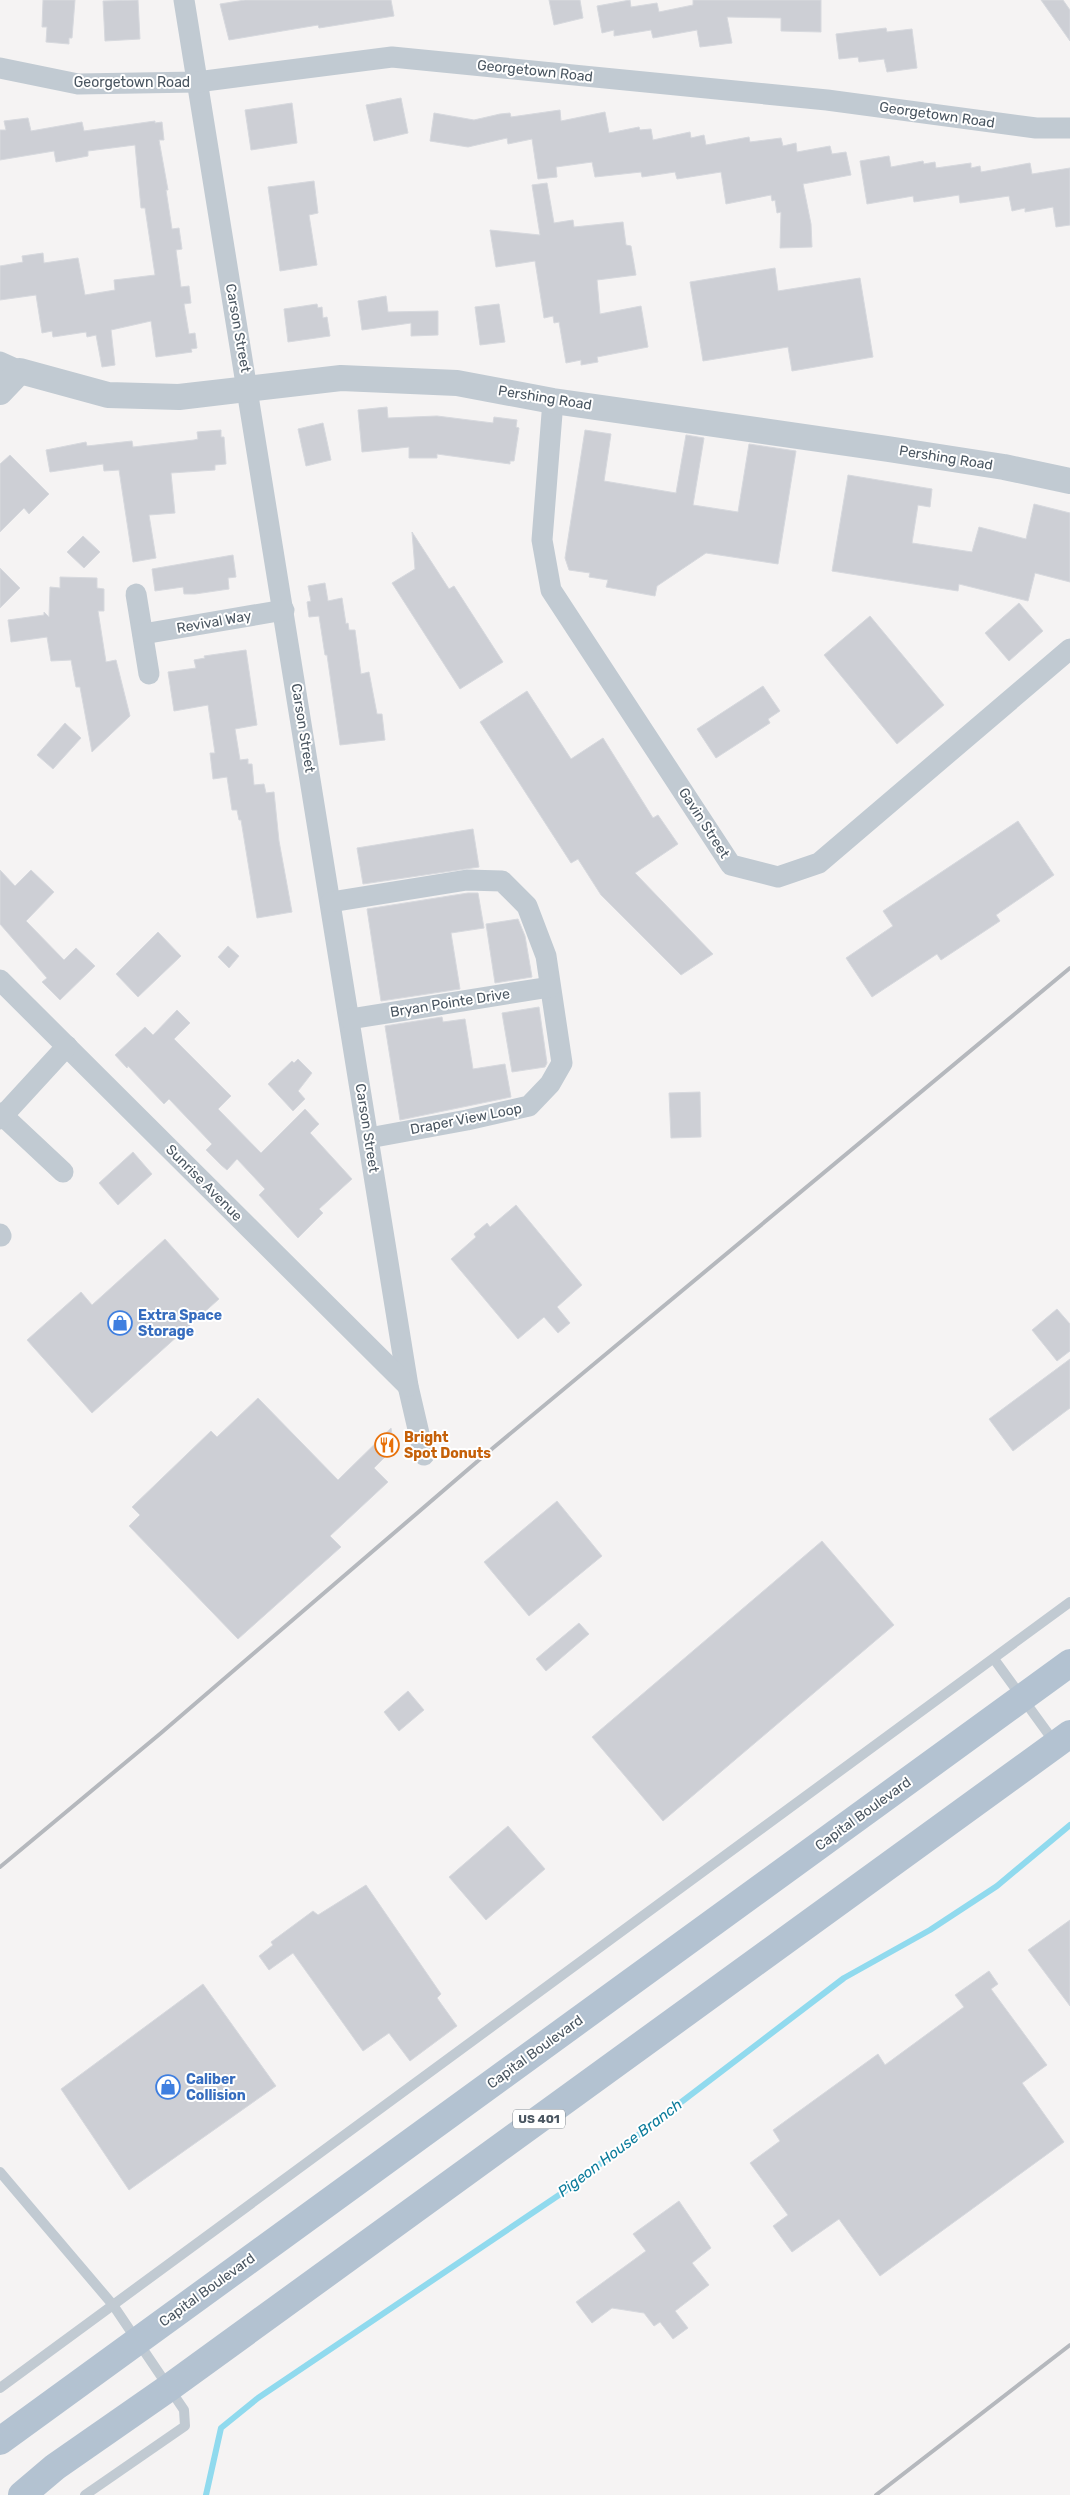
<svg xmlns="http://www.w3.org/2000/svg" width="1070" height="2495" font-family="Rubik,sans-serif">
  <rect width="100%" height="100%" fill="#f5f3f3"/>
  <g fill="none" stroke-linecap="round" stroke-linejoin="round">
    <path stroke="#90daee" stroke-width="6" d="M 206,2495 L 221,2428 L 258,2398 L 562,2193 L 844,1978 L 930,1930 L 997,1886 L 1070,1825"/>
  </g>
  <g fill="#cdcfd5" stroke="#d7d9de">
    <path d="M 43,0 L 75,0 L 72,38 L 69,38 L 69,44 L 46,42 L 47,27 L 42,27 Z"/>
    <path d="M 138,0 L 140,39 L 105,41 L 103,1 Z"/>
    <path d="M 245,0 L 391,0 L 394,16 L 319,28 L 318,25 L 229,40 L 220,4 Z"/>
    <path d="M 549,0 L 580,0 L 583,18 L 554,25 Z"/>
    <path d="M 630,0 L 631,7 L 657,3 L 659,12 L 693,5 L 693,0 L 821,0 L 821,32 L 781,31 L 781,18 L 727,17 L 732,43 L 700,47 L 697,30 L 653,38 L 651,30 L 614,36 L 614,30 L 602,33 L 597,6 Z"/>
    <path d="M 1041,0 L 1063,0 L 1070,10 L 1070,41 Z"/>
    <path d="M 886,28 L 887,32 L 912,29 L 917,68 L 887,72 L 884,59 L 859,62 L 858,57 L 839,59 L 836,34 Z"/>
    <path d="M 401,98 L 408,133 L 374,141 L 366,105 Z"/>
    <path d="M 292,103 L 297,143 L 251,150 L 245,110 Z"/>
    <path d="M 560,110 L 561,121 L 605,112 L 609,133 L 639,127 L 640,130 L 651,129 L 653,140 L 690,132 L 691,138 L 704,135 L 706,145 L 749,137 L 750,142 L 781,138 L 783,146 L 796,143 L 797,152 L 830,146 L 832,154 L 846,152 L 851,175 L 803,184 L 811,224 L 812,247 L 780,248 L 781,212 L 777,213 L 775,200 L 772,201 L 771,195 L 726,204 L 721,172 L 677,179 L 675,172 L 642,177 L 641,172 L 595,177 L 592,162 L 556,167 L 557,177 L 538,179 L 532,139 L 508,144 L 507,138 L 468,147 L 430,141 L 434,113 L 474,120 L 500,114 L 510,113 L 511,117 Z"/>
    <path d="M 28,118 L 31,131 L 82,122 L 84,131 L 155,121 L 155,123 L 162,122 L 164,140 L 159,140 L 168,190 L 166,190 L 172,229 L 179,228 L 182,249 L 176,250 L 181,287 L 189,286 L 191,303 L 184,304 L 189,334 L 195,333 L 197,348 L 191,349 L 192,352 L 156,357 L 151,321 L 111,330 L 115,365 L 102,367 L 96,335 L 87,337 L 86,332 L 53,337 L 52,331 L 42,333 L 36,295 L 0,300 L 0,266 L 23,262 L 22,256 L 43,253 L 44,263 L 78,258 L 85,295 L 115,290 L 114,280 L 155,275 L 145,208 L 141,208 L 135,145 L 88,151 L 88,156 L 56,162 L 54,151 L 0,160 L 0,130 L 6,130 L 4,121 Z"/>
    <path d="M 889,156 L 891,167 L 923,161 L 924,164 L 935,162 L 936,168 L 971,163 L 971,168 L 980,166 L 981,172 L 1030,163 L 1032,174 L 1070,168 L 1070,225 L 1056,227 L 1053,207 L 1025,212 L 1025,208 L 1012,211 L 1009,196 L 960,203 L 959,195 L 914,202 L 913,196 L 867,204 L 860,161 Z"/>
    <path d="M 314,181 L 318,213 L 309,215 L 317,265 L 280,271 L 268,187 Z"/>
    <path d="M 547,183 L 554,223 L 573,220 L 574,227 L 623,222 L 626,245 L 631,246 L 636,275 L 597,280 L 600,314 L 641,306 L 648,347 L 597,357 L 598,362 L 581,365 L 581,360 L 566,363 L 559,322 L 554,323 L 553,316 L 544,318 L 535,261 L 496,267 L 490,230 L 540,235 L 532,185 Z"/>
    <path d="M 775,268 L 778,291 L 860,278 L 873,357 L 792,371 L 788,347 L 703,361 L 690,282 Z"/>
    <path d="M 386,296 L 388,312 L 438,311 L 438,335 L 411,336 L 411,323 L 362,330 L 358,301 Z"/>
    <path d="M 317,304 L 318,308 L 322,307 L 323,318 L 327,317 L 330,336 L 288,342 L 284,309 Z"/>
    <path d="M 499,304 L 505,342 L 480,345 L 475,307 Z"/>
    <path d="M 387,407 L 388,418 L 437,416 L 493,423 L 494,417 L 517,420 L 516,427 L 519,428 L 514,461 L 510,461 L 510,464 L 437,454 L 437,458 L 409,458 L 409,447 L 362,452 L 358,410 Z"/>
    <path d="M 323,423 L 331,460 L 306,466 L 298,429 Z"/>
    <path d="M 221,430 L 221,437 L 224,437 L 226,464 L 215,465 L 215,470 L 171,473 L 175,513 L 149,515 L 156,558 L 133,562 L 119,470 L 104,471 L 103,464 L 50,472 L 46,450 L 86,442 L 87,446 L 132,441 L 133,447 L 194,440 L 198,439 L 197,432 Z"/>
    <path d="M 585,430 L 611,434 L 604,481 L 676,493 L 686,435 L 704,438 L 693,505 L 738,512 L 749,444 L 796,451 L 778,564 L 706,553 L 657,586 L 655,596 L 606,587 L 608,580 L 589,577 L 590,573 L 569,570 L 565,558 Z"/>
    <path d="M 10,455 L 49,494 L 29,514 L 24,508 L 0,532 L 0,464 Z"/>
    <path d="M 848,475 L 932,489 L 930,507 L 918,505 L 912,543 L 972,552 L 979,527 L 1026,539 L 1034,504 L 1070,513 L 1070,582 L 1035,573 L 1028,601 L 959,584 L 958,591 L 832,571 Z"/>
    <path d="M 412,532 L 449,589 L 454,586 L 503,662 L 460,689 L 392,583 L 415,569 Z"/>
    <path d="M 83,536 L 100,552 L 84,568 L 67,552 Z"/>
    <path d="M 233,555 L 236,577 L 228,578 L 229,589 L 195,594 L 184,594 L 183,587 L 155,591 L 152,569 Z"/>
    <path d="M 0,568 L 20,588 L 0,608 Z"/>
    <path d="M 60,577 L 97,578 L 97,588 L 104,589 L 104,611 L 98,611 L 106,662 L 116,660 L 130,716 L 92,752 L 80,687 L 76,687 L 71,660 L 51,661 L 47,637 L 11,642 L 8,620 L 44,615 L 44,612 L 49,617 L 50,587 L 60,588 Z"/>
    <path d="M 325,583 L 328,601 L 342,598 L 346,624 L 348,623 L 349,630 L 355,630 L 361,674 L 369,672 L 377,714 L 382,714 L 385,740 L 340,745 L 327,655 L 325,655 L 319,616 L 309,617 L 307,602 L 311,601 L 308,586 Z"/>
    <path d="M 1019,603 L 1043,631 L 1009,661 L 985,633 Z"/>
    <path d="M 870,616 L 944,705 L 897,744 L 824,655 Z"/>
    <path d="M 246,650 L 257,725 L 235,729 L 240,760 L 248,759 L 248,764 L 252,764 L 254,785 L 264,784 L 266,793 L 274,792 L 279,841 L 292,912 L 257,918 L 241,820 L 239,820 L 237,810 L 232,810 L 227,777 L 213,779 L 210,753 L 215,753 L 208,705 L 174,711 L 168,672 L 196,668 L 194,660 L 205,658 L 204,656 Z"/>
    <path d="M 763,686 L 780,711 L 768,719 L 770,723 L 716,758 L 697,729 Z"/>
    <path d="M 527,691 L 571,759 L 603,738 L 653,818 L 658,815 L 678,844 L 635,873 L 713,954 L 681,975 L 601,895 L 578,859 L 571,863 L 480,722 Z"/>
    <path d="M 65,723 L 81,738 L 53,769 L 37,755 Z"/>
    <path d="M 1018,821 L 1054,875 L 996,915 L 1000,921 L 941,960 L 937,954 L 872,997 L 846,958 L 893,926 L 883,911 Z"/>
    <path d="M 473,829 L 479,867 L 363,884 L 357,848 Z"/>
    <path d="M 0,870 L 15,886 L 31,870 L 54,892 L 26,921 L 64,960 L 76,948 L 95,966 L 60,1000 L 42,982 L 47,978 L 0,924 Z"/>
    <path d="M 468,893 L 478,893 L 484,928 L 451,933 L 460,989 L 381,1001 L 367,909 Z"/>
    <path d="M 518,919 L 525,936 L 532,977 L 495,983 L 486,924 Z"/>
    <path d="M 158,932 L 181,956 L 138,997 L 116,974 Z"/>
    <path d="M 228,946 L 239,956 L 229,968 L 218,957 Z"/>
    <path d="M 539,1007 L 547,1063 L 545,1067 L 512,1072 L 502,1013 Z"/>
    <path d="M 177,1010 L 190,1023 L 174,1039 L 231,1096 L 218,1109 L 261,1153 L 305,1109 L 319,1124 L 310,1133 L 352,1179 L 319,1209 L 323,1213 L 298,1238 L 259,1195 L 265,1189 L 237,1159 L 227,1170 L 221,1165 L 206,1150 L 212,1144 L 169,1099 L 164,1104 L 128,1066 L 127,1068 L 115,1055 L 145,1027 L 153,1035 Z"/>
    <path d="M 442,1017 L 443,1022 L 465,1019 L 473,1069 L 505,1064 L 511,1097 L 400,1120 L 385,1026 Z"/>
    <path d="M 298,1059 L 312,1073 L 298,1091 L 305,1099 L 293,1111 L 268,1084 L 292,1061 L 294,1063 Z"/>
    <path d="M 700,1092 L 701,1137 L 671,1138 L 669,1093 Z"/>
    <path d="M 133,1152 L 152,1174 L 118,1205 L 99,1183 Z"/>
    <path d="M 516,1205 L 582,1285 L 557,1307 L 570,1323 L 558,1333 L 544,1317 L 518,1339 L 451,1259 L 476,1237 L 474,1234 L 487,1223 L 490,1227 Z"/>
    <path d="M 165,1239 L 219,1299 L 92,1413 L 27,1340 L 81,1292 L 92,1305 Z"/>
    <path d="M 1057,1309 L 1070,1324 L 1070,1351 L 1057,1361 L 1032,1330 Z"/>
    <path d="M 1070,1359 L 1070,1408 L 1013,1451 L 989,1419 Z"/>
    <path d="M 258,1398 L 338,1480 L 391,1428 L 394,1448 L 374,1468 L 388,1482 L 330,1536 L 341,1547 L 238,1639 L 129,1526 L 140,1515 L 132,1507 L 211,1431 L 217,1437 Z"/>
    <path d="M 557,1501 L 602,1556 L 529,1616 L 484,1562 Z"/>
    <path d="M 822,1541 L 894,1625 L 663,1821 L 592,1737 Z"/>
    <path d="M 579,1623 L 589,1634 L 546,1671 L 536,1659 Z"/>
    <path d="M 408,1691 L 424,1710 L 399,1731 L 384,1712 Z"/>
    <path d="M 508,1826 L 545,1869 L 486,1920 L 449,1877 Z"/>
    <path d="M 366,1885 L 441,1994 L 437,1998 L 457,2026 L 410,2061 L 389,2033 L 363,2051 L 293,1953 L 269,1970 L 259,1956 L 273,1945 L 271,1942 L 313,1911 L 318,1915 Z"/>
    <path d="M 1070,1920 L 1070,2006 L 1028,1950 Z"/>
    <path d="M 989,1971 L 998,1984 L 991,1989 L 1047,2065 L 1022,2083 L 1064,2142 L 880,2276 L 839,2219 L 792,2252 L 773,2226 L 788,2215 L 750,2163 L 780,2141 L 773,2130 L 878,2054 L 885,2065 L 964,2007 L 955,1995 Z"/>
    <path d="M 203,1984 L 276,2086 L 129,2190 L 61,2089 Z"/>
    <path d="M 679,2201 L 711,2248 L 692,2263 L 709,2285 L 675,2311 L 688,2328 L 673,2339 L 660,2322 L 654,2326 L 644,2313 L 612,2308 L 592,2323 L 576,2302 L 646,2251 L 633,2234 Z"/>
  </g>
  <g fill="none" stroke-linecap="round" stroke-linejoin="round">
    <g stroke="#c1cad2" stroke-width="10">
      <path d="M 994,1659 L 1055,1743"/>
      <path d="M 0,2172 L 113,2305 L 184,2410 L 185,2426 L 85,2495"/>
      <path d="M 0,2388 L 1070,1602"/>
    </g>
    <g stroke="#c1cad2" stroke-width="21">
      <path d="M 184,0 L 408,1386 L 424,1455"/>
      <path d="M 0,68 L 78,84 L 197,82 L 392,57 L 827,100 L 1036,128 L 1070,128"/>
      <path d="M 0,362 L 20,371"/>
      <path d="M 553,401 L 542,540 L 551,590 L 731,865 L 778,877 L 819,863 L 1070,649"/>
      <path d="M 136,594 L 149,674"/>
      <path d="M 143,634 L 284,610"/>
      <path d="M 331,902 L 467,880 L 502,881 L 527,906 L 546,956 L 562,1063 L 550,1084 L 529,1106 L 467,1120 L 369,1138"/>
      <path d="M 0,980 L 408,1386"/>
      <path d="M 350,1019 L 550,987"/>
      <path d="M 0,1113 L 63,1172"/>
      <path d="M 0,1119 L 67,1046"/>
      <path d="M 0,1234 L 1,1236"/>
    </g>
    <path stroke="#c1cad2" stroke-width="26" d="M 0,392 L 20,371 L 108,395 L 179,397 L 341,378 L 457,383 L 553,401 L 888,449 L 1004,467 L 1070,481"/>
    <g stroke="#b3c2d1" stroke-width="28">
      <path d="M 0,2441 L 1070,1663"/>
      <path d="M 22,2495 L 55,2467 L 170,2387 L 1070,1734"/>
    </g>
    <g stroke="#b5b8bd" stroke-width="4">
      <path d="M 0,1867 L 161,1733 L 493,1448 L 1070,968"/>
      <path d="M 876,2495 L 1070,2345"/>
    </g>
  </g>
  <defs>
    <g id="shop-ring" transform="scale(1.25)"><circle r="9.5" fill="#fff" stroke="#3f7fe0" stroke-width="1.5"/><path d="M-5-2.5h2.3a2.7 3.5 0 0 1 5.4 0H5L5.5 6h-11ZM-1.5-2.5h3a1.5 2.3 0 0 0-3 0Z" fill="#3f7fe0"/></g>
    <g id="restaurant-ring" transform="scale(1.25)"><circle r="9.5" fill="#fff" stroke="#e8710a" stroke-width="1.5"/><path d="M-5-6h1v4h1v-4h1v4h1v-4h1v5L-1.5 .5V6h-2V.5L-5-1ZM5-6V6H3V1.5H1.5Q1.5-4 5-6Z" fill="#e8710a"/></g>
  </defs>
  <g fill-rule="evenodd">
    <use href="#shop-ring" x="120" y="1323"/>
    <use href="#restaurant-ring" x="387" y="1445"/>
    <use href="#shop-ring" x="168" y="2087"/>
  </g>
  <g text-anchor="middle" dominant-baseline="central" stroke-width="4" stroke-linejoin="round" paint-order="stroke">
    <rect fill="#fff" stroke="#808990" stroke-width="1" x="513" y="2109.5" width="52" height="19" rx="4"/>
    <g font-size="12" font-weight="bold" fill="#4a5661">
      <text x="539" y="2119">US 401</text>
    </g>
    <g font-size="14" fill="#4a5661" stroke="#fff">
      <text transform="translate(535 71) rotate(6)">Georgetown Road</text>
      <text x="132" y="82">Georgetown Road</text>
      <text transform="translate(937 115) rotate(8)">Georgetown Road</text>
      <text transform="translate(238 328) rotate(80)">Carson Street</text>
      <text transform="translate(545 398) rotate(9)">Pershing Road</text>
      <text transform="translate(946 458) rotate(9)">Pershing Road</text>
      <text transform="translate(214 622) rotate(-10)">Revival Way</text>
      <text transform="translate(303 728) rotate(81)">Carson Street</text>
      <text transform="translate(704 823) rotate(57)">Gavin Street</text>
      <text transform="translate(450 1003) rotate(-9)">Bryan Pointe Drive</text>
      <text transform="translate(466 1119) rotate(-11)">Draper View Loop</text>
      <text transform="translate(367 1128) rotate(81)">Carson Street</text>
      <text transform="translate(204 1183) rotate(45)">Sunrise Avenue</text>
      <text transform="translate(863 1814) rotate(-36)">Capital Boulevard</text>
      <text transform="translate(535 2052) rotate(-36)">Capital Boulevard</text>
      <text transform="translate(207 2290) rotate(-36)">Capital Boulevard</text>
    </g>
    <g font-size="14" font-weight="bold" fill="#366cbe" stroke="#fff" text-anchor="start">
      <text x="138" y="1315">Extra Space<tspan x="138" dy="16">Storage</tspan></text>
      <text x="186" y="2079">Caliber<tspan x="186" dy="16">Collision</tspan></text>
    </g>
    <g font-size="14" font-weight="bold" fill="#c56008" stroke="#fff" text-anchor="start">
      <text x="404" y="1437">Bright<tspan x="404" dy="16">Spot Donuts</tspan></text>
    </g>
    <g font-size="15" font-style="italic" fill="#0c7c9b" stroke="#fff">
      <text transform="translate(620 2148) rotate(-37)">Pigeon House Branch</text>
    </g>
  </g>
</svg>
